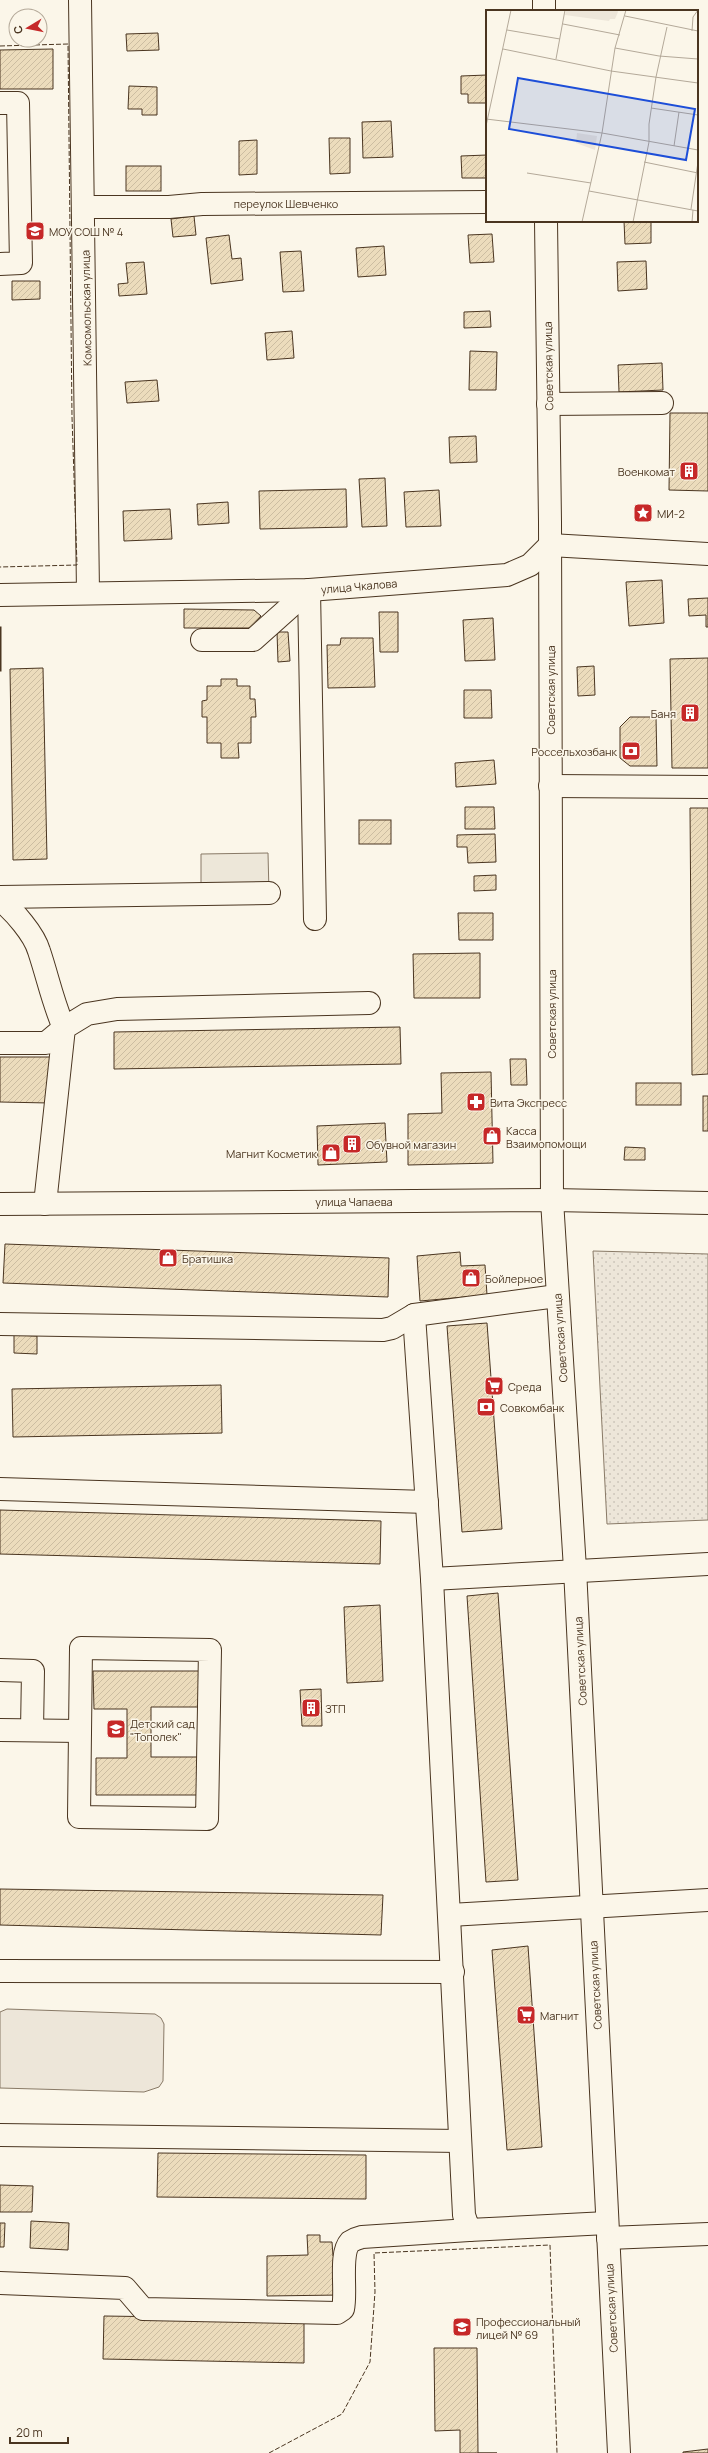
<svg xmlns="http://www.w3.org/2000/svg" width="708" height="2453" font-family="Manrope,sans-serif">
  <defs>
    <pattern id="park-dots" width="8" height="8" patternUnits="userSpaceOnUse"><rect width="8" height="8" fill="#ede6d9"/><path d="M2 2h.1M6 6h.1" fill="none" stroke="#cdc6ba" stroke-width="1.8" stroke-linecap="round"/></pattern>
    <pattern id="building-hatch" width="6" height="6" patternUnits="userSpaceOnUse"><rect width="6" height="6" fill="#ecdcbc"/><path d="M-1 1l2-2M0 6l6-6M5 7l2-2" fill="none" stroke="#ccbda1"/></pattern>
  </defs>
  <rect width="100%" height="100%" fill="#fbf6e9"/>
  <path fill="url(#park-dots)" stroke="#887966" d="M 593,1251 L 708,1254 L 708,1520 L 607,1524 Z"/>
  <path fill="#ede6d9" stroke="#887966" d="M 7,2009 L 155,2014 L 161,2018 L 164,2024 L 163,2081 L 159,2087 L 144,2092 L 0,2088 L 0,2012 Z"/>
  <path fill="#ede7d9" stroke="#887966" d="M 268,853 L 269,893 L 201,894 L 201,854 Z"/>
  <g fill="url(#building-hatch)" stroke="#4a3520">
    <path d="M 158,33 L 159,50 L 127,51 L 126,34 Z"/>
    <path d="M 53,49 L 53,89 L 0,89 L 0,50 Z"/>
    <path d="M 487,75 L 487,103 L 468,103 L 468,94 L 461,94 L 461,76 Z"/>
    <path d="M 129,86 L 157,87 L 157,115 L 142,115 L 142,109 L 128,109 Z"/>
    <path d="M 391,121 L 393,157 L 363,158 L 362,122 Z"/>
    <path d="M 329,138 L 350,138 L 350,173 L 330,174 Z"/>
    <path d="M 257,140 L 257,174 L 239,175 L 239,141 Z"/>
    <path d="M 487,155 L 487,178 L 462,178 L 461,156 Z"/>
    <rect x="126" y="166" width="35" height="25"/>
    <path d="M 194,216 L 196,235 L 173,237 L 171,219 Z"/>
    <path d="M 624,221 L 651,221 L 651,243 L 625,244 Z"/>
    <path d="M 492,234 L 494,262 L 470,263 L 468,235 Z"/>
    <path d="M 229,235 L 232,259 L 241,258 L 243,280 L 211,284 L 206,238 Z"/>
    <path d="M 384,246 L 386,275 L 358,277 L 356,248 Z"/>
    <path d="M 301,251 L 304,291 L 283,292 L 280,252 Z"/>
    <path d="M 646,261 L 647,289 L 618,291 L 617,262 Z"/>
    <path d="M 144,262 L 147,294 L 119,296 L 118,284 L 128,283 L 126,263 Z"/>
    <path d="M 12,281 L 40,281 L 40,299 L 12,300 Z"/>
    <path d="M 490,311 L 491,327 L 464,328 L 464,312 Z"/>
    <path d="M 292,331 L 294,358 L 267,360 L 265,333 Z"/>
    <path d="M 470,351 L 497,352 L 496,390 L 469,390 Z"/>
    <path d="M 662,363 L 663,390 L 619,392 L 618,365 Z"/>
    <path d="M 157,380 L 159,401 L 127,403 L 125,382 Z"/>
    <path d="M 670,413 L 708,413 L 708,491 L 669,490 Z"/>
    <path d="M 476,436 L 477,462 L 450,463 L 449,437 Z"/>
    <path d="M 385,478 L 387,526 L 362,527 L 359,479 Z"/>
    <path d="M 346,489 L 347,527 L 260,529 L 259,491 Z"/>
    <path d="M 439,490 L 441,526 L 406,527 L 404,492 Z"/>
    <path d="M 228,502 L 229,523 L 198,525 L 197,504 Z"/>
    <path d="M 170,509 L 172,539 L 124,541 L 123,511 Z"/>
    <path d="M 662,580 L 664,623 L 629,626 L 626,582 Z"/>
    <path d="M 708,598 L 708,627 L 706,627 L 706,615 L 689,616 L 688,599 Z"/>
    <path d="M 184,609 L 254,610 L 261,616 L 250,628 L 184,628 Z"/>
    <path d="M 379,612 L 398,612 L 398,652 L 380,652 Z"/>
    <path d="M 493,618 L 495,660 L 465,661 L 463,620 Z"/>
    <rect x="0" y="627" width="1" height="44"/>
    <path d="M 277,632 L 288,632 L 290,661 L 278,662 Z"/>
    <path d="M 341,638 L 373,638 L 375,687 L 328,688 L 327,645 L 340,645 Z"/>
    <path d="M 708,658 L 708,768 L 672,768 L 670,659 Z"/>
    <path d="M 594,666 L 595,695 L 578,696 L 577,667 Z"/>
    <path d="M 43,668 L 47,859 L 13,860 L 10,669 Z"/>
    <path d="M 221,679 L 237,679 L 237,686 L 250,686 L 250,699 L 255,699 L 256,717 L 251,717 L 251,743 L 238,743 L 239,758 L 221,758 L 221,743 L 207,743 L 207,717 L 202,717 L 202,701 L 207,700 L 207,686 L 221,686 Z"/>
    <path d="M 464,690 L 491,690 L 492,718 L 464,718 Z"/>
    <path d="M 630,717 L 656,717 L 657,766 L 630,766 L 620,758 L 620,727 Z"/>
    <path d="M 494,760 L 496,784 L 456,787 L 455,763 Z"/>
    <path d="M 465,807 L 494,807 L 495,829 L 465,829 Z"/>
    <path d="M 690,808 L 708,808 L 708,1074 L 692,1075 Z"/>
    <rect x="359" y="820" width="32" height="24"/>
    <path d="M 495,834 L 496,862 L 468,863 L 467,847 L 457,847 L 457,835 Z"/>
    <path d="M 496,875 L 496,890 L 474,891 L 474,876 Z"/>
    <path d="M 458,913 L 493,913 L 493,940 L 459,940 Z"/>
    <path d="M 480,953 L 480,998 L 414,998 L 413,954 Z"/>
    <path d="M 400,1027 L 401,1064 L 114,1069 L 114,1032 Z"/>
    <path d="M 0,1057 L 50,1057 L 49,1103 L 0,1102 Z"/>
    <path d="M 510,1059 L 526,1059 L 527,1085 L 511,1085 Z"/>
    <path d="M 491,1072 L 493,1163 L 408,1165 L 408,1114 L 442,1113 L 441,1073 Z"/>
    <rect x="636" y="1083" width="45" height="22"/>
    <rect x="703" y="1096" width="5" height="35"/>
    <path d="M 385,1123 L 387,1162 L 318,1165 L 317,1126 Z"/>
    <path d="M 625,1147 L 645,1148 L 645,1160 L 624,1160 Z"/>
    <path d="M 5,1244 L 389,1258 L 388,1297 L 3,1283 Z"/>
    <path d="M 460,1252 L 461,1266 L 485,1265 L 487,1295 L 420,1301 L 417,1256 Z"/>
    <path d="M 487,1323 L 502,1529 L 462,1532 L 447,1326 Z"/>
    <path d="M 14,1335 L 37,1336 L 37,1354 L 14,1353 Z"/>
    <path d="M 221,1385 L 222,1433 L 13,1437 L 12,1389 Z"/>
    <path d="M 0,1510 L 381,1521 L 380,1564 L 0,1554 Z"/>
    <path d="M 498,1593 L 518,1880 L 486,1882 L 467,1596 Z"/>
    <path d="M 380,1605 L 383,1681 L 347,1683 L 344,1607 Z"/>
    <path d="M 93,1671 L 200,1671 L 200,1707 L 151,1707 L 151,1757 L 199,1757 L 199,1795 L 96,1795 L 96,1758 L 127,1758 L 127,1709 L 94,1709 Z"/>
    <path d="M 321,1689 L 322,1726 L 302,1726 L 300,1690 Z"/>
    <path d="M 0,1889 L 383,1895 L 381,1935 L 0,1925 Z"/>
    <path d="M 528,1946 L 542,2147 L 507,2150 L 492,1950 Z"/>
    <path d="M 158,2153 L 366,2155 L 366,2199 L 157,2197 Z"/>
    <path d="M 0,2185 L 33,2186 L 32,2212 L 0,2212 Z"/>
    <path d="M 31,2221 L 69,2223 L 68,2250 L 30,2248 Z"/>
    <path d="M 0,2223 L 5,2223 L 4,2247 L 0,2247 Z"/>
    <path d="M 307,2235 L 320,2235 L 320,2242 L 332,2242 L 333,2256 L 339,2256 L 340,2295 L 267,2296 L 267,2256 L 308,2255 Z"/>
    <path d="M 104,2316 L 304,2319 L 304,2363 L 103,2359 Z"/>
    <path d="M 434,2348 L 477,2348 L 478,2453 L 497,2453 L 460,2453 L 460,2430 L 435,2431 Z"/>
    <path d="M 708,2449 L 708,2453 L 683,2453 L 683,2452 Z"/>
  </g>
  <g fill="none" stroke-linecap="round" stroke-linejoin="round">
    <g stroke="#4a3520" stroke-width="24">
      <g id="minor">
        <path d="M 80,0 L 88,592"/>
        <path d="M 544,0 L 544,11"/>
        <path d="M 0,103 L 18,103 L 21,263 L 0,264"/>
        <path d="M 85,207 L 169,207 L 202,204 L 487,202"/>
        <path d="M 546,221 L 550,522 L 552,1200 L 575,1569 L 619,2453"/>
        <path d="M 548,404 L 662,403"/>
        <path d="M 309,590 L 315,919"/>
        <path d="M 0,595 L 309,590 L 507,575 L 530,565 L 550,545 L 708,554"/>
        <path d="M 202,640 L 253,640 L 309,590"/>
        <path d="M 550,786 L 708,787"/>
        <path d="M 0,897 L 269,893"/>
        <path d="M 0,900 C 14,911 34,934 39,951 C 48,978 53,1003 64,1028 L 46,1043 L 0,1043"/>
        <path d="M 0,1204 L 552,1200 L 708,1203"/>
        <path d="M 45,1204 L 64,1028 L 87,1014 L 117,1009 L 369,1003"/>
        <path d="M 557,1296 L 414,1315 L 432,1579 L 464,2215 L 469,2230 L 607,2223"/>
        <path d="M 0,1324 L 383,1330 L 392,1328 L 414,1315"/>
        <path d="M 0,1489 L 427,1502"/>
        <path d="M 432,1579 L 708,1564"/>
        <path d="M 81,1648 L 210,1650 L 207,1819 L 79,1817 Z"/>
        <path d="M 0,1670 L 33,1671 L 32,1730"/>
        <path d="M 0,1730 L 80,1731"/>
        <path d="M 450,1915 L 708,1900"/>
        <path d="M 0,1971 L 453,1972"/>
        <path d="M 0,2135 L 460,2141"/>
        <path d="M 608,2238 L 708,2234"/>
        <path d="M 0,2283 L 125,2288 L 143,2309 L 337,2313 L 343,2309 C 347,2292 339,2254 350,2242 C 353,2240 358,2238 362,2237 L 469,2230"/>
      </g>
    </g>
    <use href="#minor" stroke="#fbf6e9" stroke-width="22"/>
    <g stroke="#4a3520" stroke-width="1" stroke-dasharray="5 2" stroke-linecap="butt">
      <path d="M 0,46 L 68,44 L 72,417 L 77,565 L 0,567"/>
      <path d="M 269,2453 L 342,2414 L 370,2362 L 375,2292 L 374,2253 L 550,2245 L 557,2453"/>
    </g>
  </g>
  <defs>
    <g id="school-square" transform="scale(1)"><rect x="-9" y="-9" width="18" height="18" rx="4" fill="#c62828" stroke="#fbf6e9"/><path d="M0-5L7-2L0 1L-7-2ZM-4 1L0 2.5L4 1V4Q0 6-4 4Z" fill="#fff"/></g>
    <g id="building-square" transform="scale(1)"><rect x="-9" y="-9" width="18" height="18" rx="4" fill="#c62828" stroke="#fbf6e9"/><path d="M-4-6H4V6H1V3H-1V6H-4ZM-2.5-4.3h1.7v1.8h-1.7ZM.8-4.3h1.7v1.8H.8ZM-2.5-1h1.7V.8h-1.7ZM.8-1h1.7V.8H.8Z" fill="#fff"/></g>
    <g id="sight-square" transform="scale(1)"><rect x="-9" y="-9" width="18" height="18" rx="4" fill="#c62828" stroke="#fbf6e9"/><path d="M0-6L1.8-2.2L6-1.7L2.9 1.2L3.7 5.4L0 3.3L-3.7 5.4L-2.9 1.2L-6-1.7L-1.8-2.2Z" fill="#fff"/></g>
    <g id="bank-square" transform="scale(1)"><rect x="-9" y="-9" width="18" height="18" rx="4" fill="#c62828" stroke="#fbf6e9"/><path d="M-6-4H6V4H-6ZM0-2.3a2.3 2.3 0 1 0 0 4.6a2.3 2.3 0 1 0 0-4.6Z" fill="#fff"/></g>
    <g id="pharmacy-square" transform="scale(1)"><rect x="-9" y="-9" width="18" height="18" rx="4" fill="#c62828" stroke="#fbf6e9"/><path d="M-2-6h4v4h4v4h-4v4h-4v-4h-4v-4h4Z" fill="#fff"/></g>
    <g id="shop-square" transform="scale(1)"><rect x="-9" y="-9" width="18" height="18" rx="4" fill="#c62828" stroke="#fbf6e9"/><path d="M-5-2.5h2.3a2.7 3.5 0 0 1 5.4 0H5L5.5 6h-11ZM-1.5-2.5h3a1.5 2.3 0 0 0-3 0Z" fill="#fff"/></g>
    <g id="supermarket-square" transform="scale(1)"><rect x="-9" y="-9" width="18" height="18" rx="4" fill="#c62828" stroke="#fbf6e9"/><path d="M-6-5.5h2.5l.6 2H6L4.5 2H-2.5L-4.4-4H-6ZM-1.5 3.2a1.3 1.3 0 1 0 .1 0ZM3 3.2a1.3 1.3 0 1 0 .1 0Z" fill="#fff"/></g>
    <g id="university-square" transform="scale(1)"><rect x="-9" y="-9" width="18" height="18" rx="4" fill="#c62828" stroke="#fbf6e9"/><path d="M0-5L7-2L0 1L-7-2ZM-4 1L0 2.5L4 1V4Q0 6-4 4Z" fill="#fff"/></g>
  </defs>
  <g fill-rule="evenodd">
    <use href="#school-square" x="35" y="231"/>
    <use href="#building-square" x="689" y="471"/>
    <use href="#sight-square" x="643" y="513"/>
    <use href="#building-square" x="690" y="713"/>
    <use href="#bank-square" x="631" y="751"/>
    <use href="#pharmacy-square" x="476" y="1102"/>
    <use href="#shop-square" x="492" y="1136"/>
    <use href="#building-square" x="352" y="1144"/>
    <use href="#shop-square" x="331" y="1153"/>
    <use href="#shop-square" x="168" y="1258"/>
    <use href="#shop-square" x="471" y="1278"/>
    <use href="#supermarket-square" x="494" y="1386"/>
    <use href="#bank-square" x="486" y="1407"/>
    <use href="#building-square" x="311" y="1708"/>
    <use href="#school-square" x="116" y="1729"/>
    <use href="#supermarket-square" x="526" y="2015"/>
    <use href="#university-square" x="462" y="2327"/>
  </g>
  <g text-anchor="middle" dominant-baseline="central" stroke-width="3" stroke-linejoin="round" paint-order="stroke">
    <g font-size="11" fill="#4a3520" stroke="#fbf6e9">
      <text x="286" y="203">переулок Шевченко</text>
      <text transform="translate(86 308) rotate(-91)">Комсомольская улица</text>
      <text transform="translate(548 366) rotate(-91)">Советская улица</text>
      <text transform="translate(359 586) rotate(-5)">улица Чкалова</text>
      <text transform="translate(550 690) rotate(-90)">Советская улица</text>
      <text transform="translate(551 1014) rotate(-90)">Советская улица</text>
      <text x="354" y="1201">улица Чапаева</text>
      <text transform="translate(560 1338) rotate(-94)">Советская улица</text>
      <text transform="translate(580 1661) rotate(-93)">Советская улица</text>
      <text transform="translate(595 1985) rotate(-93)">Советская улица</text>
      <text transform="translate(611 2308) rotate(-93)">Советская улица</text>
    </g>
    <g font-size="11" fill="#4a3520" stroke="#fbf6e9" text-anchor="start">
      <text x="49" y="231">МОУ СОШ № 4</text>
      <text x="675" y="471" text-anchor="end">Военкомат</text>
      <text x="657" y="513">МИ-2</text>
      <text x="676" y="713" text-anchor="end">Баня</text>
      <text x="617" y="751" text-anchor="end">Россельхозбанк</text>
      <text x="490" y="1102">Вита Экспресс</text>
      <text x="506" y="1130">Касса<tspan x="506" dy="13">Взаимопомощи</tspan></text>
      <text x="366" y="1144">Обувной магазин</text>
      <text x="317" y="1153" text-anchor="end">Магнит Косметик</text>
      <text x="182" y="1258">Братишка</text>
      <text x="485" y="1278">Бойлерное</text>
      <text x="508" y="1386">Среда</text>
      <text x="500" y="1407">Совкомбанк</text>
      <text x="325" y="1708">ЗТП</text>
      <text x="130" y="1723">Детский сад<tspan x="130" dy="13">"Тополек"</tspan></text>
      <text x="540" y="2015">Магнит</text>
      <text x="476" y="2321">Профессиональный<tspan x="476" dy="13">лицей № 69</tspan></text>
    </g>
  </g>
  <g transform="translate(486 10)">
    <rect width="212" height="212" fill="#fbf6e9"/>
    <path d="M 91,123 L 111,126 L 109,140 L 90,133 Z" fill="#ede6d9"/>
    <path d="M 80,0 L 131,0 L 132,2 L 129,9 L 124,9 L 123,11 L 79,5 Z" fill="#ede6d9"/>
    <path fill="none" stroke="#b4a999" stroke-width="1" d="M 139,6 L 212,21M 77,14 L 134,25M 21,20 L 74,29M 206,21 L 207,7 L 212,0M 129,38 L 173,46 L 212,49M 17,39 L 125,61 L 212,73M 70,49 L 79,0M 165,98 L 212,105M 0,109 L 116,123 L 212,140M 0,116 L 25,0M 188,136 L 193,102M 158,152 L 212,163M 41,163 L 105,173M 103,181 L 212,201M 205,199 L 212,152M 96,212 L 116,123 L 129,38 L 140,0M 147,212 L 163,132 L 163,114 L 170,67 L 181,17M 206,212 L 207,200"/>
    <path fill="#1d4ed8" fill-opacity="0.15" stroke="#1d4ed8" stroke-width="2" d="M 32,68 L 209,99 L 200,150 L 23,119 Z"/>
    <rect width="212" height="212" fill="none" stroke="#4a3520" stroke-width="2"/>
  </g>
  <g transform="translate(28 28) rotate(260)"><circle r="19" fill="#fbf6e9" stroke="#b4a999"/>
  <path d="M0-3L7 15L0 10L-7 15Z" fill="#c62828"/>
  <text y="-6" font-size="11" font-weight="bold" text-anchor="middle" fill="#4a3520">С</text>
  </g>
  <path d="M10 2437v6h58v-6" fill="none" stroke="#4a3520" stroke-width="2"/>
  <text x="16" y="2437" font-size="12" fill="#4a3520" stroke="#fbf6e9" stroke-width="3" paint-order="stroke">20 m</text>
</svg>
